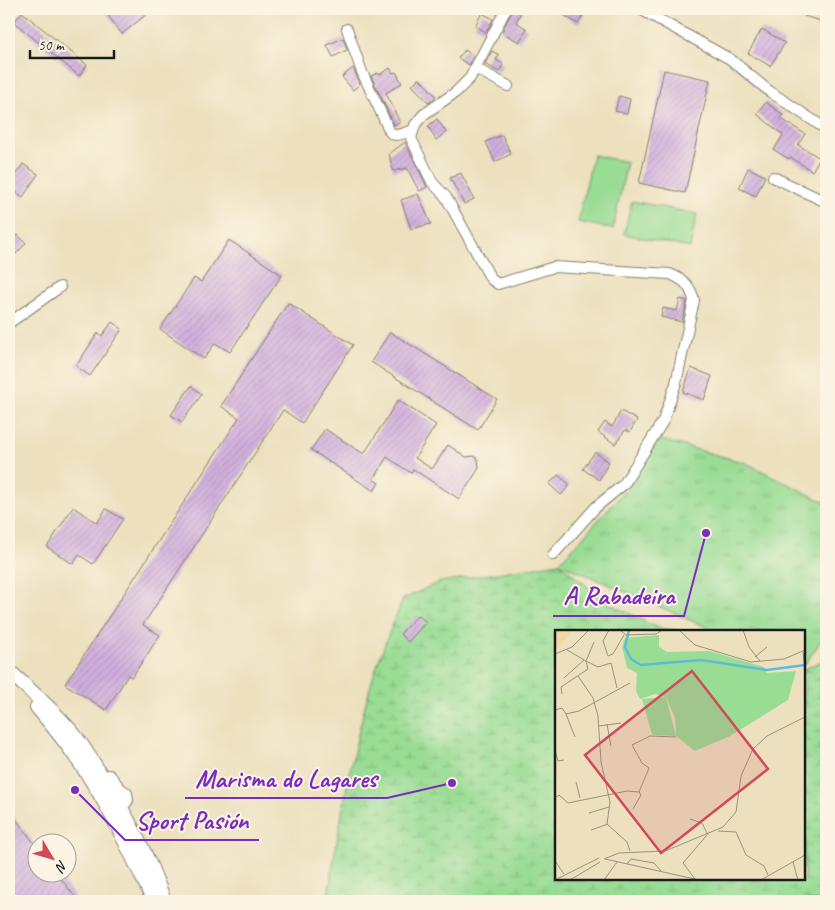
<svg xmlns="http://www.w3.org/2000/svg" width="835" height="910" font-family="Caveat,sans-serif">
  <defs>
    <pattern id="wetland-marsh" width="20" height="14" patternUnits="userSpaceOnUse" patternTransform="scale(1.25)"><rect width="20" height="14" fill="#99dc94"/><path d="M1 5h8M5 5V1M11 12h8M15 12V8" fill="none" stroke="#83bc7f"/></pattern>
    <pattern id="park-tufts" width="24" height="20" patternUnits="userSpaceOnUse" patternTransform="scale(1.25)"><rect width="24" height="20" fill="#99dc94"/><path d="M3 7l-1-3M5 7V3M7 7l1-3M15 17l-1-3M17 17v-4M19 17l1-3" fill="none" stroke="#83bc7f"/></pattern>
    <pattern id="building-hatch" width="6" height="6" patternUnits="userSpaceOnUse" patternTransform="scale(1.25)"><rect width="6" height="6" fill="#d0afdd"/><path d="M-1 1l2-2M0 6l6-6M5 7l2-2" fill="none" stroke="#b296bd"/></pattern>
  </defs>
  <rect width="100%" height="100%" fill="#fcf5e5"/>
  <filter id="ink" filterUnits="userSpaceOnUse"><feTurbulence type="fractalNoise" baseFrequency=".02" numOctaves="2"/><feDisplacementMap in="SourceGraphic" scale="10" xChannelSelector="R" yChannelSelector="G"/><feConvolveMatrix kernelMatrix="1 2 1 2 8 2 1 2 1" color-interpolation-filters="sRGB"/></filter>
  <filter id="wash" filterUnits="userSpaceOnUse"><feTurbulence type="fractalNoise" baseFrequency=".0096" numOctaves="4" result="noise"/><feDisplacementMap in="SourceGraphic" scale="20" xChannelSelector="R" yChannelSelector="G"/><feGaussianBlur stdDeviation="1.12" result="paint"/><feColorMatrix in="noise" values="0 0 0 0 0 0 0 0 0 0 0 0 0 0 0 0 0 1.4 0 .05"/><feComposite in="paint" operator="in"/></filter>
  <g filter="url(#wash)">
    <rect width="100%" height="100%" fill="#ece0be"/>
    <path fill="url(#wetland-marsh)" stroke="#5a7c58" d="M 559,563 L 608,603 L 656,627 L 677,631 L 556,631 L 556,879 L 804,879 L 804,669 L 826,659 L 826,901 L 327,901 C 337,840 347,778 362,718 C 371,677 387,638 403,599 L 440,582 Z"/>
    <path fill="url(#park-tufts)" stroke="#5a7c58" d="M 658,439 L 746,463 L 826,503 L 826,633 L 804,666 L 804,631 L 715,631 L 559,563 L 625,491 Z"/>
    <g fill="#99dc94" stroke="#5a7c58">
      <path d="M 593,155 L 627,162 L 613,229 L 578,222 Z"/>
      <path d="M 632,201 L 697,214 L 690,248 L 624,234 Z"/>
    </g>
    <g id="blocks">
      <g fill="url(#building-hatch)">
        <path d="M 103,9 L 144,9 L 147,14 L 122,34 Z"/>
        <path d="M 513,9 L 523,9 L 516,22 L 527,29 L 519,42 L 502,32 Z"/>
        <path d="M 554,9 L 587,9 L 578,24 Z"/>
        <path d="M 806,9 L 826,9 L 824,22 L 804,16 Z"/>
        <path d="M 22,12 L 87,65 L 79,76 L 14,22 Z"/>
        <path d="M 482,13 L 493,19 L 486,32 L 475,26 Z"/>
        <path d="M 762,29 L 785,43 L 770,66 L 748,53 Z"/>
        <path d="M 343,38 L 347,50 L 333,57 L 327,45 Z"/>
        <path d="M 465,50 L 474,56 L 469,65 L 458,58 Z"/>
        <path d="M 492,51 L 499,55 L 496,60 L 503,64 L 499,72 L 485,64 Z"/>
        <path d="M 353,68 L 360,84 L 353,90 L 342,77 Z"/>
        <path d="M 390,68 L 393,73 L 396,72 L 402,83 L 386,93 L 400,123 L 394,125 L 371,76 L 378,73 L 379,75 Z"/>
        <path d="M 664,70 L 710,80 L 685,193 L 639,183 Z"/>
        <path d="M 419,78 L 436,96 L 429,103 L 412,85 Z"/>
        <path d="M 619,96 L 630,99 L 627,114 L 615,111 Z"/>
        <path d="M 766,102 L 783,115 L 780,118 L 805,134 L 798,145 L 820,158 L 812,171 L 790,157 L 789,159 L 774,150 L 783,135 L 757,114 Z"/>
        <path d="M 437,119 L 446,132 L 436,140 L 428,126 Z"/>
        <path d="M 502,135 L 511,154 L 495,162 L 486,142 Z"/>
        <path d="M 405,142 L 427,187 L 419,191 L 407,168 L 393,171 L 389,154 Z"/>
        <path d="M 23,164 L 38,174 L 23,197 L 9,187 L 9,179 L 12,174 L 15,175 Z"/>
        <path d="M 748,168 L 765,176 L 756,196 L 739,188 Z"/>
        <path d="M 461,173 L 474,199 L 464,204 L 450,178 Z"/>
        <path d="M 418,194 L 431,224 L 411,229 L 401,200 Z"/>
        <path d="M 18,235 L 26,243 L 16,254 L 9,247 L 9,244 Z"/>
        <path d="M 229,240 L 282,275 L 230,352 L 215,343 L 204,359 L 160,329 L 194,278 L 201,282 Z"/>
        <path d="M 680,299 L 687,301 L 682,322 L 661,317 L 663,308 L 677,311 Z"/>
        <path d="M 288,303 L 353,345 L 302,423 L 283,410 L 143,625 L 160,635 L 132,677 L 128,675 L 106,710 L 65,684 L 239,418 L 221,406 Z"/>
        <path d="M 112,322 L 122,329 L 90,376 L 76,366 L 98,333 L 102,336 Z"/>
        <path d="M 390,332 L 497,399 L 478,430 L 371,362 Z"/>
        <path d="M 691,368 L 712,376 L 704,400 L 683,392 Z"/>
        <path d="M 191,386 L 202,394 L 182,422 L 171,415 Z"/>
        <path d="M 398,400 L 436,425 L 415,458 L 432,469 L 448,445 L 466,457 L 474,456 L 478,459 L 479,468 L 459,499 L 413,469 L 411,473 L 387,457 L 373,479 L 379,483 L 374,491 L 311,450 L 325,429 L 364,454 Z"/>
        <path d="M 621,411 L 637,420 L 630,432 L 625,430 L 615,444 L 598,432 L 605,422 L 612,427 Z"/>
        <path d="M 595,452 L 609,462 L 599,480 L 583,469 Z"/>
        <path d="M 558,475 L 570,485 L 561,495 L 549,484 Z"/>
        <path d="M 73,507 L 97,523 L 106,509 L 123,519 L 93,564 L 79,555 L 73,564 L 47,547 Z"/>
        <path d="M 418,615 L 426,622 L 408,642 L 400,634 Z"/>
        <path d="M 9,810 L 38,848 L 38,872 L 56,872 L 78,901 L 9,901 Z"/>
      </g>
    </g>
  </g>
  <g filter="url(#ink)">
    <use href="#blocks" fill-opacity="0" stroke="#847e6d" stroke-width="1"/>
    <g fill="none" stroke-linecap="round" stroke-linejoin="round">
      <g stroke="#847e6d" stroke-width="12">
        <g id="minor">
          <path d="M 506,9 L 470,78 L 456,92 L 423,115 L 415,125 L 411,138 L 432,182 L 446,197 L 491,279 L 498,284 L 554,267 L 670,274 C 684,280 690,285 694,300 L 676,383 L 663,421 L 624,484 L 596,507 L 553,555"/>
          <path d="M 640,9 L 730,59 L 769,91 L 826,129"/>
          <path d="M 347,29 L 362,72 L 390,132 C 397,139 403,132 412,131"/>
          <path d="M 475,68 L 508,86"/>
          <path d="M 773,177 L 826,202"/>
          <path d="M 9,323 L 60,287"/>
        </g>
      </g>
      <g stroke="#847e6d" stroke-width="16">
        <g id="secondary">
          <path d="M 9,671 C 29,690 50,707 69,729 C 79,740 87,753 95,766 C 123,808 147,854 164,901"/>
          <path d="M 37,707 C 68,743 96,783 117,825 C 130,850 142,876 154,901"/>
          <path d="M 109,777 L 118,789 L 125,794 L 126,800 L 120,806"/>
        </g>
      </g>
      <use href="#minor" stroke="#fff" stroke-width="10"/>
      <use href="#secondary" stroke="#fff" stroke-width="14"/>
    </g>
  </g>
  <g transform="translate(555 630)">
    <rect width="250" height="250" fill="#ece0be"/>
    <path d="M 104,5 L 104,17 L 112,22 L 154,21 L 209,37 L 212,43 L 241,41 L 233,70 L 175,106 L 140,121 L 121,106 L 120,88 L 111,67 L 100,64 L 85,69 L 81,61 L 82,43 L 72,38 L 67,17 L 70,8 Z" fill="#99dc94"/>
    <path d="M 0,0 L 18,0 L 2,19 L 0,18 Z" fill="#eeda9e"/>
    <path d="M 111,67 L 121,106 L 97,105 L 87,69 Z" fill="#99dc94"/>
    <path fill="none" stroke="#5dbcdb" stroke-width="2.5" d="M 74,0 L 70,17 L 76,29 L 86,35 L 146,30 L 212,40 L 250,35"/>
    <path fill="none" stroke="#99927d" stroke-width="1" d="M 54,0 L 48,11 L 53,26 L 58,24 L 69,5M 65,0 L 71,5 L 101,4 L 107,0M 124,0 L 140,15 L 196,32 L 229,29 L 250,20M 188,0 L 194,17 L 205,31M 39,12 L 31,31 L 43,37 L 56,33M 248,22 L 250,43M 0,24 L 17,17 L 34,0M 200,27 L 212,17M 56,33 L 62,58M 23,46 L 38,68 L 43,86 L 46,132 L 55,172 L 52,194 L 72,212 L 75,221M 9,48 L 29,30M 7,64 L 6,57 L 33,39 L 31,31 L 12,20M 0,80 L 7,78 L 11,84 L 24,81 L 75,53M 11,84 L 20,107M 52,94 L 56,116M 44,96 L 66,93M 0,120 L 3,131 L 9,130M 21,152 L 25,168M 0,168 L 4,165 L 13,173 L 72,161 L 84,162 L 94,138 L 87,133 L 77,115 L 95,106 L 121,107M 78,179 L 86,165 L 84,162M 34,183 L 54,177M 135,189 L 147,193 L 153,205M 36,200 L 53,194M 163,201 L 181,202 L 191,225 L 209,236 L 213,245M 49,229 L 64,223 L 110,221 L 168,197 L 181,182 L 186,146 L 198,119 L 212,106 L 250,87M 50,229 L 144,250M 0,231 L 9,244M 238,232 L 243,250M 72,234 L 76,229 L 99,233 L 107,242M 140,249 L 128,233 L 152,205M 0,250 L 44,228M 15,250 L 45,232M 49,250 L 62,232M 206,250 L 250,225"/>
    <path fill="#d1495b" fill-opacity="0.15" stroke="#d1495b" stroke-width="2.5" d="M 137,41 L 213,139 L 106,223 L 30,125 Z"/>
    <rect width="250" height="250" fill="none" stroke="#1c1c1c" stroke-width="2.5"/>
  </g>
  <path fill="none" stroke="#7b2cbf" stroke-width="2" d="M706 533L684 616H553M452 783L387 798H185M75 790L125 840H259"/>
  <g fill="#7b2cbf" stroke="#fcf5e5" stroke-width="2">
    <circle cx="706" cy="533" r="5"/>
    <circle cx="452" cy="783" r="5"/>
    <circle cx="75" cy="790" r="5"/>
  </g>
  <g font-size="26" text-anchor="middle" font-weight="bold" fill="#7b2cbf" stroke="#fcf5e5" stroke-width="4" stroke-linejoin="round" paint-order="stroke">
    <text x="619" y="604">A Rabadeira</text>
    <text x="286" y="787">Marisma do Lagares</text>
    <text x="192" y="829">Sport Pasión</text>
  </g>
  <rect width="835" height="910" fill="none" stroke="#fcf5e5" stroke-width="30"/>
  <g transform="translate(52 858) rotate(128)"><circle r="24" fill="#fcf5e5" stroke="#a29e95"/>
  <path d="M0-4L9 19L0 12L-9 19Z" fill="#d1495b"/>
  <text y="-8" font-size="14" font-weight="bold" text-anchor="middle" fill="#1c1c1c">N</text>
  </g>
  <path d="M30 50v8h84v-8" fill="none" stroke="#1c1c1c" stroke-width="2.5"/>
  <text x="38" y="50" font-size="15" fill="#1c1c1c" stroke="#fcf5e5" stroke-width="4" paint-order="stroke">50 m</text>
</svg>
